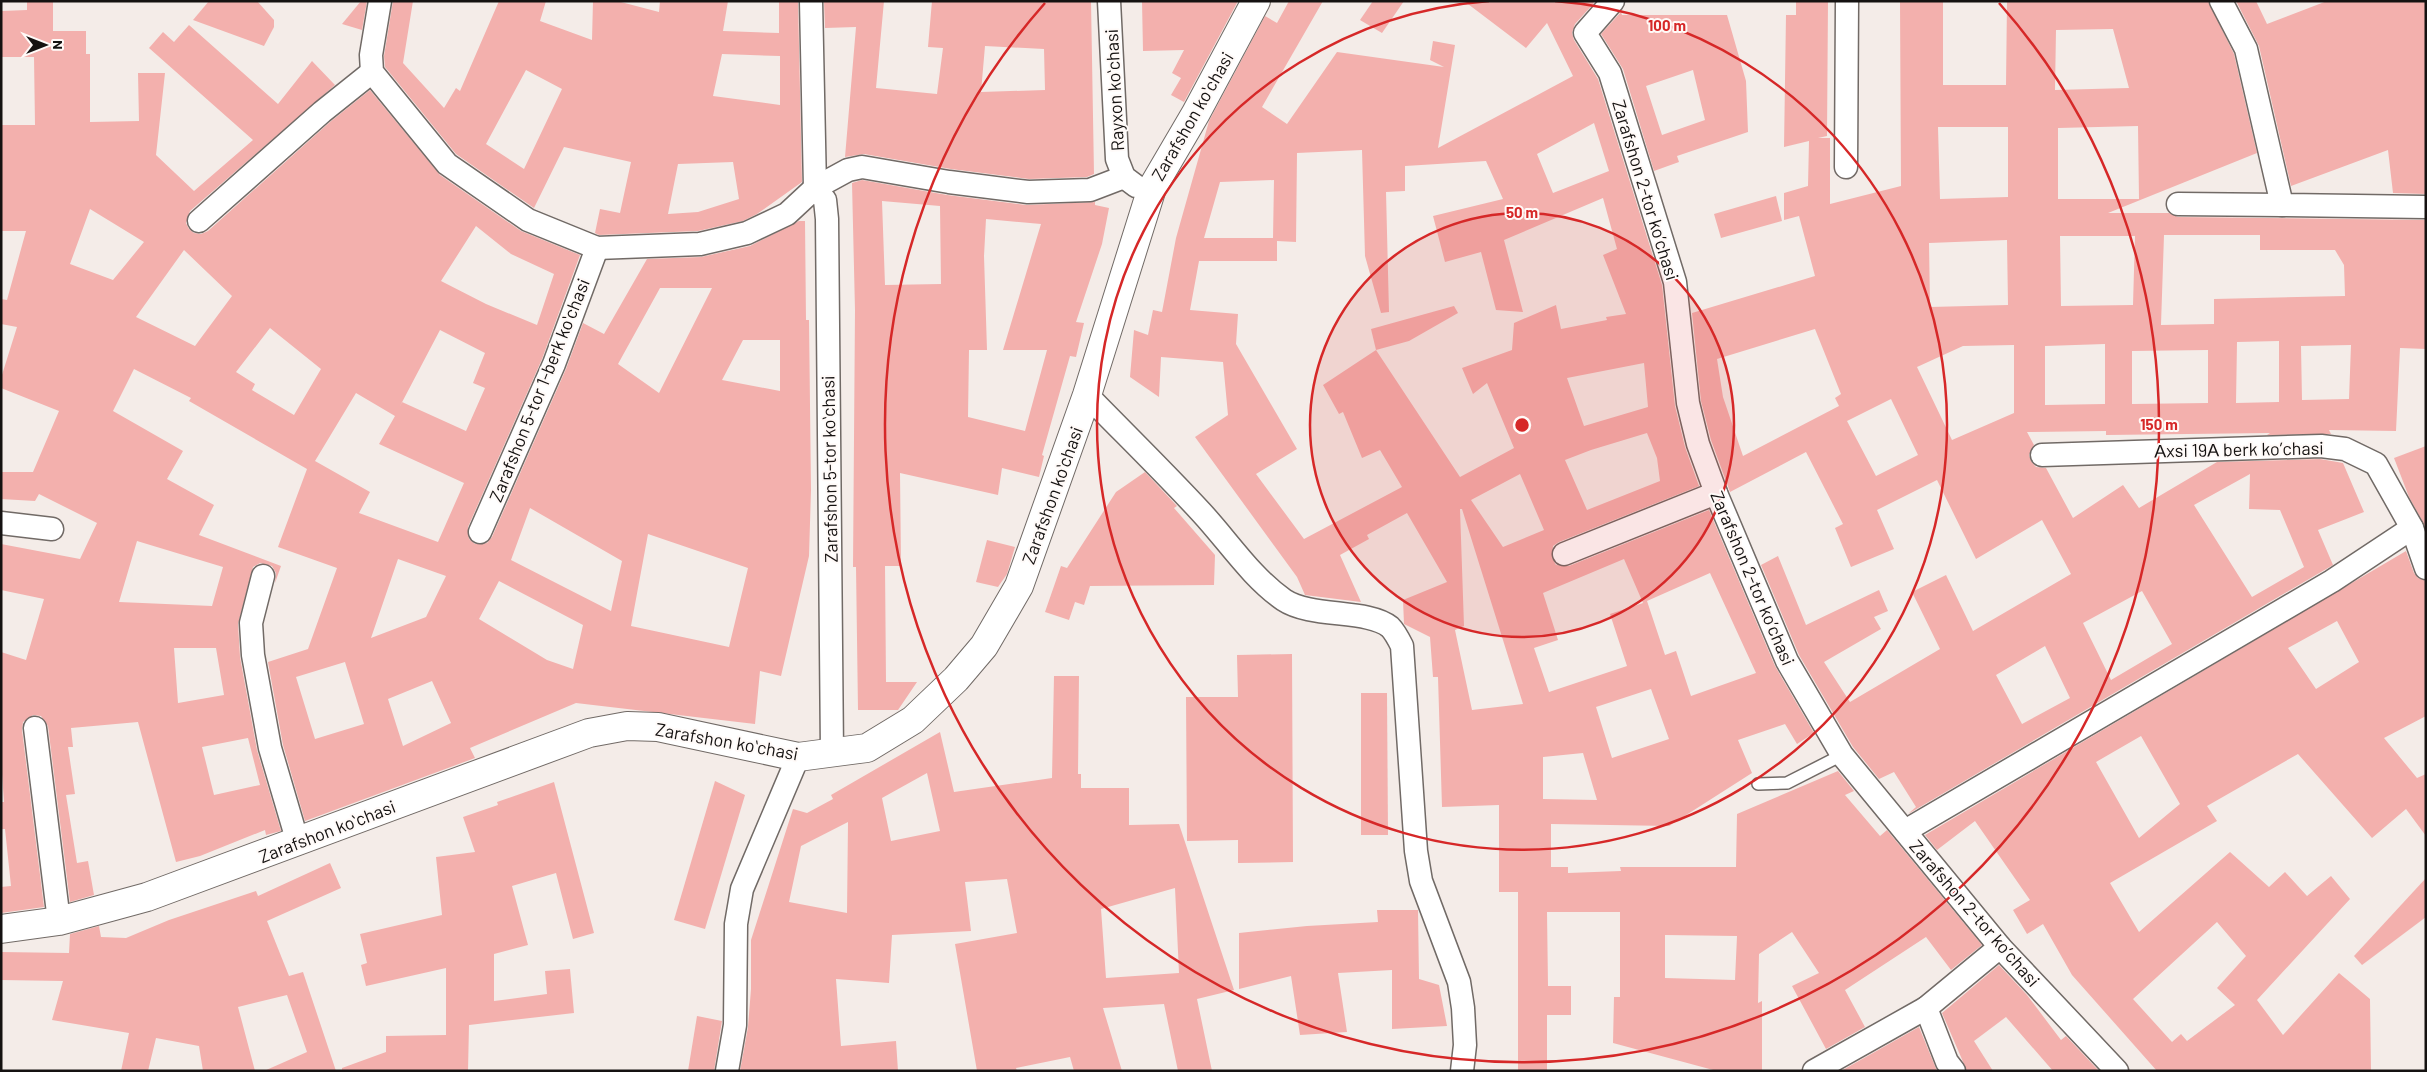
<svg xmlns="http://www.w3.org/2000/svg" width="2427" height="1072" font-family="Barlow,sans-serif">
  <rect width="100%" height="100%" fill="#f4ece8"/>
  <g fill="#f3b0ad" fill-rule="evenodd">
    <path d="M 27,1 L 53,1 L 53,31 L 86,31 L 86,54 L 90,54 L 90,122 L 139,121 L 138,73 L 165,73 L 156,155 L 194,191 L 253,140 L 149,48 L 163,32 L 174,42 L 189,25 L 278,104 L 312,61 L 335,85 L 190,211 L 186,223 L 189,229 L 194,233 L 201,234 L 208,231 L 330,122 L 370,90 L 440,175 L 521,231 L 580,255 L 542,359 L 468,527 L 469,539 L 475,544 L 487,543 L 492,537 L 566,369 L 583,323 L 604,334 L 647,259 L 701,257 L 750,246 L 799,221 L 805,221 L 806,320 L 809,320 L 811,490 L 809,556 L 781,676 L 760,671 L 755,724 L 576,703 L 470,748 L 475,758 L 305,821 L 283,745 L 268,662 L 308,649 L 337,568 L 278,547 L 307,469 L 189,401 L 191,398 L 134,369 L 113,411 L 183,451 L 167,479 L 214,505 L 199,535 L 281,566 L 275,583 L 276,573 L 272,566 L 260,563 L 253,567 L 238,624 L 240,657 L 257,750 L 281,831 L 266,835 L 265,830 L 200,856 L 176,862 L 138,722 L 71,728 L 73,747 L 68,747 L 75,794 L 66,795 L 77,863 L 88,861 L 94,895 L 70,902 L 48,726 L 41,716 L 33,715 L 23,722 L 22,730 L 44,907 L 1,913 L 1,887 L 11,886 L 5,829 L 1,829 L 1,802 L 4,802 L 1,760 L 1,652 L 26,660 L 44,599 L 1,590 L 1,544 L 80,559 L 97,523 L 39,494 L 35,501 L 1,499 L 1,472 L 33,472 L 59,411 L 1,388 L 1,378 L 17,327 L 1,324 L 1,299 L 7,300 L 26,231 L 1,231 L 1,125 L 35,125 L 34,57 L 1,57 L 2,11 L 27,10 ZM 90,209 L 144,242 L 113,280 L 70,264 ZM 476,226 L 511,254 L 554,274 L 537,325 L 486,304 L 441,281 ZM 184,250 L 232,296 L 195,346 L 136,317 ZM 660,288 L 712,288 L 659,393 L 618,364 ZM 270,328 L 321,369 L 294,415 L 252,390 L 255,384 L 236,372 ZM 440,330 L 485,353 L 473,383 L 485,388 L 466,431 L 402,402 L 399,408 ZM 743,340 L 780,340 L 780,391 L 722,380 ZM 356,393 L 395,416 L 379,444 L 464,483 L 438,542 L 359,513 L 370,492 L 315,461 ZM 530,508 L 622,561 L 611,611 L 511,560 ZM 648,534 L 748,568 L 729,647 L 631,626 ZM 137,541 L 223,567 L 212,606 L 119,602 ZM 398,559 L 446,576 L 426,617 L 371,638 ZM 499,581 L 583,625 L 573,669 L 547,660 L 479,619 ZM 174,648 L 216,648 L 224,695 L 178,703 ZM 345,662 L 364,724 L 315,739 L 296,677 ZM 432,681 L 451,723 L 403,746 L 388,699 ZM 248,738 L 260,785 L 214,795 L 202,747 Z"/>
    <path d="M 209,1 L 257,1 L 274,20 L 274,27 L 264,46 L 193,20 Z"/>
    <path d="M 361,1 L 367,1 L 362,30 L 342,24 Z"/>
    <path d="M 393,1 L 413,1 L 403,63 L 444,108 L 456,88 L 460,91 L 499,1 L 546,1 L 540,21 L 592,40 L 593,1 L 617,1 L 659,12 L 660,1 L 728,1 L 723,31 L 779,33 L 779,1 L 798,1 L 802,182 L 757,214 L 743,221 L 698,231 L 599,235 L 595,233 L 600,209 L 620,213 L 631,162 L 564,147 L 534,208 L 456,154 L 385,67 L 384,56 ZM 722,54 L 780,56 L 780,105 L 713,96 ZM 526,70 L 562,89 L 524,169 L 486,144 ZM 733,162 L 739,199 L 698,212 L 668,214 L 678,164 Z"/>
    <path d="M 824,1 L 884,1 L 876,88 L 937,94 L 943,48 L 928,47 L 932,1 L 1091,1 L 1094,174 L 1087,177 L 1029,179 L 951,169 L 864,154 L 845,157 L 856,27 L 825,28 ZM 985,46 L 1044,49 L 1045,90 L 981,92 Z"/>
    <path d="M 1142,1 L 1238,1 L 1184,102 L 1171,95 L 1181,78 L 1172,73 L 1184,50 L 1143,51 Z"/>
    <path d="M 1289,1 L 1323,1 L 1262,107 L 1287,124 L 1337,52 L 1444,67 L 1430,60 L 1433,41 L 1455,45 L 1438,148 L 1573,76 L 1547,23 L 1526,48 L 1464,1 L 1592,1 L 1594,3 L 1575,24 L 1572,33 L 1574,40 L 1598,79 L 1662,285 L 1675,406 L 1685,447 L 1699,486 L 1559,542 L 1553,546 L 1552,558 L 1556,565 L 1569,566 L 1709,510 L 1775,666 L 1814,733 L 1797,744 L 1785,724 L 1738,740 L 1752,773 L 1669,826 L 1551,824 L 1551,867 L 1568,867 L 1568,873 L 1621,871 L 1620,867 L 1736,867 L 1737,814 L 1838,771 L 1854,791 L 1845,795 L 1880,836 L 1887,830 L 1982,945 L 1951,970 L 1926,937 L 1845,990 L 1865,1027 L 1826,1049 L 1792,986 L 1819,973 L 1792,932 L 1759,954 L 1758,1003 L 1762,1001 L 1762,1071 L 1717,1071 L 1613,1043 L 1614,997 L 1620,997 L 1620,912 L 1547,912 L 1548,986 L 1571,986 L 1571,1015 L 1547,1015 L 1547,1071 L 1518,1071 L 1518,892 L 1499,892 L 1499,805 L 1442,807 L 1438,677 L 1433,677 L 1430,637 L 1404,624 L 1403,600 L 1447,582 L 1407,513 L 1367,535 L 1369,539 L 1340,555 L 1361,602 L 1305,595 L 1297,577 L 1195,437 L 1228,415 L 1223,362 L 1161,357 L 1159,397 L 1130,377 L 1134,330 L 1148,335 L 1153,310 L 1162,312 L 1176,238 L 1209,121 L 1265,16 L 1277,23 ZM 1594,123 L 1609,171 L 1553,193 L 1537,154 ZM 1362,150 L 1365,256 L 1381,313 L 1389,312 L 1386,192 L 1405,191 L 1405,166 L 1486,161 L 1503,199 L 1433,216 L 1445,262 L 1481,252 L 1496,310 L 1523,312 L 1504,240 L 1603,198 L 1617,249 L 1603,255 L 1626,314 L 1606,317 L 1607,320 L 1561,329 L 1556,305 L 1514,323 L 1512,350 L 1462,368 L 1473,394 L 1487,383 L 1514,448 L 1460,477 L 1376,350 L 1323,385 L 1339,414 L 1343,412 L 1362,458 L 1380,450 L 1402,487 L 1304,539 L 1256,474 L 1297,449 L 1236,344 L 1238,314 L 1190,310 L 1199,261 L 1277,261 L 1277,241 L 1296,242 L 1297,153 ZM 1274,180 L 1273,238 L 1204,238 L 1220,182 ZM 1644,363 L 1648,407 L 1584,426 L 1567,378 ZM 1647,433 L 1657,458 L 1660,481 L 1587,510 L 1565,460 L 1591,450 ZM 1520,474 L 1544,530 L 1503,547 L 1471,500 ZM 1460,509 L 1462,509 L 1523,704 L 1472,710 L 1455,630 L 1464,626 ZM 1624,559 L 1643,603 L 1610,614 L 1627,666 L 1549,692 L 1534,648 L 1558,640 L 1543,593 ZM 1710,573 L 1756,673 L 1691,696 L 1676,651 L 1665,655 L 1647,601 ZM 1651,689 L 1669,739 L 1612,758 L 1596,707 ZM 1583,753 L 1597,800 L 1543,799 L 1543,757 ZM 1665,935 L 1737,936 L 1735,980 L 1665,978 Z"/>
    <path d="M 1373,1 L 1404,1 L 1382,33 L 1360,20 Z"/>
    <path d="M 1796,1 L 1828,1 L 1827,136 L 1818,138 L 1830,138 L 1830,204 L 1901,186 L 1900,1 L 1943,1 L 1943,85 L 2006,85 L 2007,1 L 2208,1 L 2234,54 L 2257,153 L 2108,213 L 2169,213 L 2178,217 L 2426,220 L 2426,349 L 2400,348 L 2396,431 L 2329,430 L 2331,434 L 2267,435 L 2270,433 L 2106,435 L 2106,431 L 2027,432 L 2034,445 L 2029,455 L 2031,461 L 2036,467 L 2046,468 L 2073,518 L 2123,485 L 2139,508 L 2217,462 L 2320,459 L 2343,463 L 2364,512 L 2318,530 L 2333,565 L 1908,814 L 1916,807 L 1894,772 L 1879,779 L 1853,747 L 1799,655 L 1761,565 L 1778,556 L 1806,625 L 1879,590 L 1888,611 L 1874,617 L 1881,629 L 1824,662 L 1850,702 L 1940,649 L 1912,592 L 1946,575 L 1973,631 L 2071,574 L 2042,520 L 1976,559 L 1937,480 L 1877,510 L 1894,549 L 1851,567 L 1835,528 L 1843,524 L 1806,452 L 1730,492 L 1711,440 L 1701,401 L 1692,313 L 1815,276 L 1799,216 L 1784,220 L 1784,193 L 1808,186 L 1809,141 L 1784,147 L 1786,15 L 1796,15 ZM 2113,29 L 2129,88 L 2055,90 L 2056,30 ZM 2138,126 L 2139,199 L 2058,199 L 2058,128 ZM 1938,127 L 2008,127 L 2008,197 L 1940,199 ZM 2164,235 L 2260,235 L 2260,250 L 2335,250 L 2344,265 L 2345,296 L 2214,299 L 2214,324 L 2161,325 ZM 2060,236 L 2135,236 L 2133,305 L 2061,306 ZM 2007,240 L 2008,305 L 1930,307 L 1929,243 ZM 1815,329 L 1841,394 L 1835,398 L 1839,406 L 1743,456 L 1723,397 L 1717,359 ZM 2279,341 L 2279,402 L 2236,403 L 2237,342 ZM 2105,344 L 2105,404 L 2045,405 L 2045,346 ZM 2014,345 L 2014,413 L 1952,440 L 1917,367 L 1963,346 ZM 2351,345 L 2349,399 L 2302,400 L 2301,346 ZM 2208,350 L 2208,403 L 2132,404 L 2132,351 ZM 1891,399 L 1918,455 L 1876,476 L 1847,421 ZM 2250,474 L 2249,509 L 2280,510 L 2304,567 L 2252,597 L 2194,505 ZM 2142,591 L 2172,644 L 2111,680 L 2083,623 ZM 2045,646 L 2070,698 L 2022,724 L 1996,675 Z"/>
    <path d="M 2236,1 L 2256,1 L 2267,24 L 2327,1 L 2426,1 L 2426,194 L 2393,193 L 2388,150 L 2291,186 L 2259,46 Z"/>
    <path d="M 1621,12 L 1622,15 L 1727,15 L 1746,81 L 1748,132 L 1677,156 L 1679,162 L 1654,171 L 1623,69 L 1601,34 ZM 1693,70 L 1705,120 L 1662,135 L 1646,86 Z"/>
    <path d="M 862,180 L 947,195 L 1026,205 L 1095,202 L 1095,205 L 1109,208 L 1102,244 L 1076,322 L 1084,323 L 1076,357 L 1070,356 L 1042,455 L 1044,456 L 1039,477 L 1002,468 L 998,495 L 900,473 L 901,566 L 885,566 L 886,682 L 917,682 L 898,710 L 858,710 L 856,567 L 853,567 L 855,310 L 852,183 ZM 882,201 L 940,206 L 941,284 L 885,285 ZM 986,219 L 1041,224 L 1003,350 L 1047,350 L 1025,431 L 968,417 L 969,350 L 987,350 L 984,256 Z"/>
    <path d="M 1776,196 L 1782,221 L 1721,238 L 1714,214 Z"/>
    <path d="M 1454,306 L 1458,313 L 1409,341 L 1376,350 L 1371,329 Z"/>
    <path d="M 2426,446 L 2426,528 L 2409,497 L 2394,458 Z"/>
    <path d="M 1145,472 L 1177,506 L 1174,508 L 1215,555 L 1214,585 L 1090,586 L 1084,605 L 1075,602 L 1069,620 L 1045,612 L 1061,566 L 1067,568 L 1116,492 Z"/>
    <path d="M 987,540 L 1015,547 L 1007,574 L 998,587 L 976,582 Z"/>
    <path d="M 2406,551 L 2414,573 L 2418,578 L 2426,581 L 2426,716 L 2384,738 L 2417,778 L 2426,774 L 2426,836 L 2406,809 L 2372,838 L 2298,754 L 2207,806 L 2217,821 L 2110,883 L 2139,932 L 2230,852 L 2269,887 L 2285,872 L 2307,896 L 2331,876 L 2350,899 L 2257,1000 L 2283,1035 L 2339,973 L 2370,999 L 2371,1071 L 2157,1071 L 2072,975 L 2043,924 L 2027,934 L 2013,910 L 2030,900 L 1975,821 L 1937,850 L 1925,835 ZM 2337,621 L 2359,662 L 2316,689 L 2288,648 ZM 2141,736 L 2180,804 L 2139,838 L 2096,762 ZM 2217,922 L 2246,956 L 2217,988 L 2235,1005 L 2187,1041 L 2181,1034 L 2172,1042 L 2133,999 Z"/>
    <path d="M 1292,654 L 1293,862 L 1238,863 L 1238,840 L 1187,841 L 1186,697 L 1238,697 L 1237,655 Z"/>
    <path d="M 1054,676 L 1079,676 L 1078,774 L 1081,774 L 1081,788 L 1129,788 L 1129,825 L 1179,824 L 1234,990 L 1197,999 L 1212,1071 L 1178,1071 L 1164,1004 L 1103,1008 L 1122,1071 L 1074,1071 L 1070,1057 L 1016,1068 L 1017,1071 L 977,1071 L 955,944 L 1017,933 L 1007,879 L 965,882 L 971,931 L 892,935 L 889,983 L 836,979 L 841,1046 L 896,1041 L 898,1071 L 740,1071 L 748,1027 L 751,989 L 751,940 L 793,809 L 807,813 L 833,799 L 831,795 L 940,732 L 954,792 L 1052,778 ZM 927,773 L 940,831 L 891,841 L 882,798 ZM 848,822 L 847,913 L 789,902 L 801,846 ZM 1175,888 L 1179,973 L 1106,978 L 1101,909 Z"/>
    <path d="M 1361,693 L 1387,693 L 1388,835 L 1361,835 Z"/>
    <path d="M 715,781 L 745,795 L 705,929 L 674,920 Z"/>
    <path d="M 554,782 L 594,933 L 573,939 L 556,873 L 512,886 L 528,945 L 494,954 L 494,1001 L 547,994 L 545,971 L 570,969 L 574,1013 L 469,1025 L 468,1071 L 342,1071 L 342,1068 L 386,1052 L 386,1036 L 446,1035 L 446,968 L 366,986 L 361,965 L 367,963 L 360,934 L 442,915 L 436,857 L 475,852 L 463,817 L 498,805 L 497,802 Z"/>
    <path d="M 330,863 L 341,888 L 267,921 L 289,976 L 303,972 L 336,1071 L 264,1071 L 307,1052 L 287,995 L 238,1007 L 255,1071 L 203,1071 L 199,1046 L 156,1038 L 148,1071 L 121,1071 L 129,1033 L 52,1020 L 63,981 L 1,980 L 1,952 L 69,953 L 70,934 L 99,926 L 101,937 L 126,938 L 169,920 L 256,891 L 258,896 Z"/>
    <path d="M 2426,878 L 2426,917 L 2362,965 L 2354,956 Z"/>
    <path d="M 1377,910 L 1418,910 L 1419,979 L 1439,985 L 1447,1026 L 1392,1029 L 1392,970 L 1338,973 L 1347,1032 L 1300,1035 L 1291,976 L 1239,989 L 1239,933 L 1307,926 L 1378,922 Z"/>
    <path d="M 1999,965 L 2027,995 L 2061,1040 L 2066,1036 L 2099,1071 L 2053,1071 L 2006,1017 L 1974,1041 L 1993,1071 L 1967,1071 L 1942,1013 Z"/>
    <path d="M 697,1016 L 722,1021 L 714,1071 L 688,1071 Z"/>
    <path d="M 1919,1027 L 1937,1071 L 1841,1071 Z"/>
  </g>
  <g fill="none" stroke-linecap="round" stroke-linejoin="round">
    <g stroke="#716a66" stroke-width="14">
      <path id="lane" d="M 1758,784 L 1787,783 L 1842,755"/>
    </g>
    <g stroke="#716a66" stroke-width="25">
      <g id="street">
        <path d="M 380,1 L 371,55 L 372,72 L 447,164 L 528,220 L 597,248 L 700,244 L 747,233 L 787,214 L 815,188 L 848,170 L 862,167 L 949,182 L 1028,192 L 1090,190 L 1124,177"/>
        <path d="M 811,1 L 815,188 L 825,200 L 827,219 L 832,753"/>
        <path d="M 1109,1 L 1117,159 L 1124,177 L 1136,186"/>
        <path d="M 1613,1 L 1585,33 L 1610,73 L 1675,282 L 1688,403 L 1698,444 L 1716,493 L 1787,661 L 1842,755 L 2000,947 L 2117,1071"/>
        <path d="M 2221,1 L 2246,49 L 2282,205 L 2426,207"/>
        <path d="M 1846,167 L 1847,1"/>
        <path d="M 2178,204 L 2282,205"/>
        <path d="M 199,221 L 322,112 L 372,72"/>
        <path d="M 1087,395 C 1125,434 1164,472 1201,512 C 1228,541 1251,577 1284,600 C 1311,618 1368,609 1390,627 C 1395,632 1399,640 1402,646 L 1416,851 L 1421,881 L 1459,982 L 1463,1008 L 1465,1045 L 1462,1071"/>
        <path d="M 2042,455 L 2321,446 L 2345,449 L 2376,464 L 2412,528 L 2426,568"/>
        <path d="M 1,523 L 52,529"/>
        <path d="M 480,532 L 554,364 L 597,248"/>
        <path d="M 1564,554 L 1716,493"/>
        <path d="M 263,576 L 251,623 L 253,655 L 270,748 L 298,843"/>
        <path d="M 35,728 L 59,921"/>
        <path d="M 1905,831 L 2332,581 L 2412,528"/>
        <path d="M 727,1071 L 735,1025 L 736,924 L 742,889 L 798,757"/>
        <path d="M 1814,1071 L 1926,1008"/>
        <path d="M 1954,1071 L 1947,1062 L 1926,1008 L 2000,947"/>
      </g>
    </g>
    <g stroke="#716a66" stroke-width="30">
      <path id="secondary" d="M 1,929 L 59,921 L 147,897 L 589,733 L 627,726 L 658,727 L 798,757 L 867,748 L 913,720 L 956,679 L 984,646 L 1019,586 L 1087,395 L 1152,188 L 1196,113 L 1256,1"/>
    </g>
    <use href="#lane" stroke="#fff" stroke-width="11"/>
    <use href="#street" stroke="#fff" stroke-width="22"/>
    <use href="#secondary" stroke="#fff" stroke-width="28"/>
  </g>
  <circle cx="1522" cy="425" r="212" fill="#d62828" fill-opacity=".12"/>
  <g fill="none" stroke="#d62828" stroke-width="2.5">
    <circle cx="1522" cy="425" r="212"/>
    <path d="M1555 1A425 425 0 1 1 1489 1"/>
    <path d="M1999 3A637 637 0 1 1 1045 3"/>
  </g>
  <g text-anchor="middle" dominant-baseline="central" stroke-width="4" stroke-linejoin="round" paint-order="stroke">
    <g font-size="18" fill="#151211" stroke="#fffaf8">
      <text transform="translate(1114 90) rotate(-93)">Rayxon koʻchasi</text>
      <text transform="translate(1192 116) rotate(-60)">Zarafshon koʻchasi</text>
      <text transform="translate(1646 190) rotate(73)">Zarafshon 2-tor koʼchasi</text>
      <text transform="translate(539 390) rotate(-68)">Zarafshon 5-tor 1-berk koʻchasi</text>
      <text transform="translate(2239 449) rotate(-1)">Аxsi 19А berk koʼchasi</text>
      <text transform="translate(829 469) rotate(-91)">Zarafshon 5-tor koʻchasi</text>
      <text transform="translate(1052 495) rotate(-70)">Zarafshon koʻchasi</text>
      <text transform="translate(1753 578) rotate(67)">Zarafshon 2-tor koʼchasi</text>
      <text transform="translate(727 741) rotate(10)">Zarafshon koʻchasi</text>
      <text transform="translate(327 831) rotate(-21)">Zarafshon koʻchasi</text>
      <text transform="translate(1975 913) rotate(49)">Zarafshon 2-tor koʼchasi</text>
    </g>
  </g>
  <circle cx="1522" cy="425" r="8" fill="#d62828" stroke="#fffaf8" stroke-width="2.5"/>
  <g font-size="15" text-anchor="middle" font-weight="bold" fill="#d62828" stroke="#fffaf8" stroke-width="4" stroke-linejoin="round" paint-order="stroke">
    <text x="1667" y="31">100 m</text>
    <text x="1522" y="218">50 m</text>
    <text x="2159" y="430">150 m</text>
  </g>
  <rect width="2427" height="1072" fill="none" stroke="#151211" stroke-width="5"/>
  <g transform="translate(45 45) rotate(90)" stroke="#fffaf8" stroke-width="4" paint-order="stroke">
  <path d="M0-4L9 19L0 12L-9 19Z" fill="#151211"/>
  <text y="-8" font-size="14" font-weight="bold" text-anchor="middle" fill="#151211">N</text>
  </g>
</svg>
